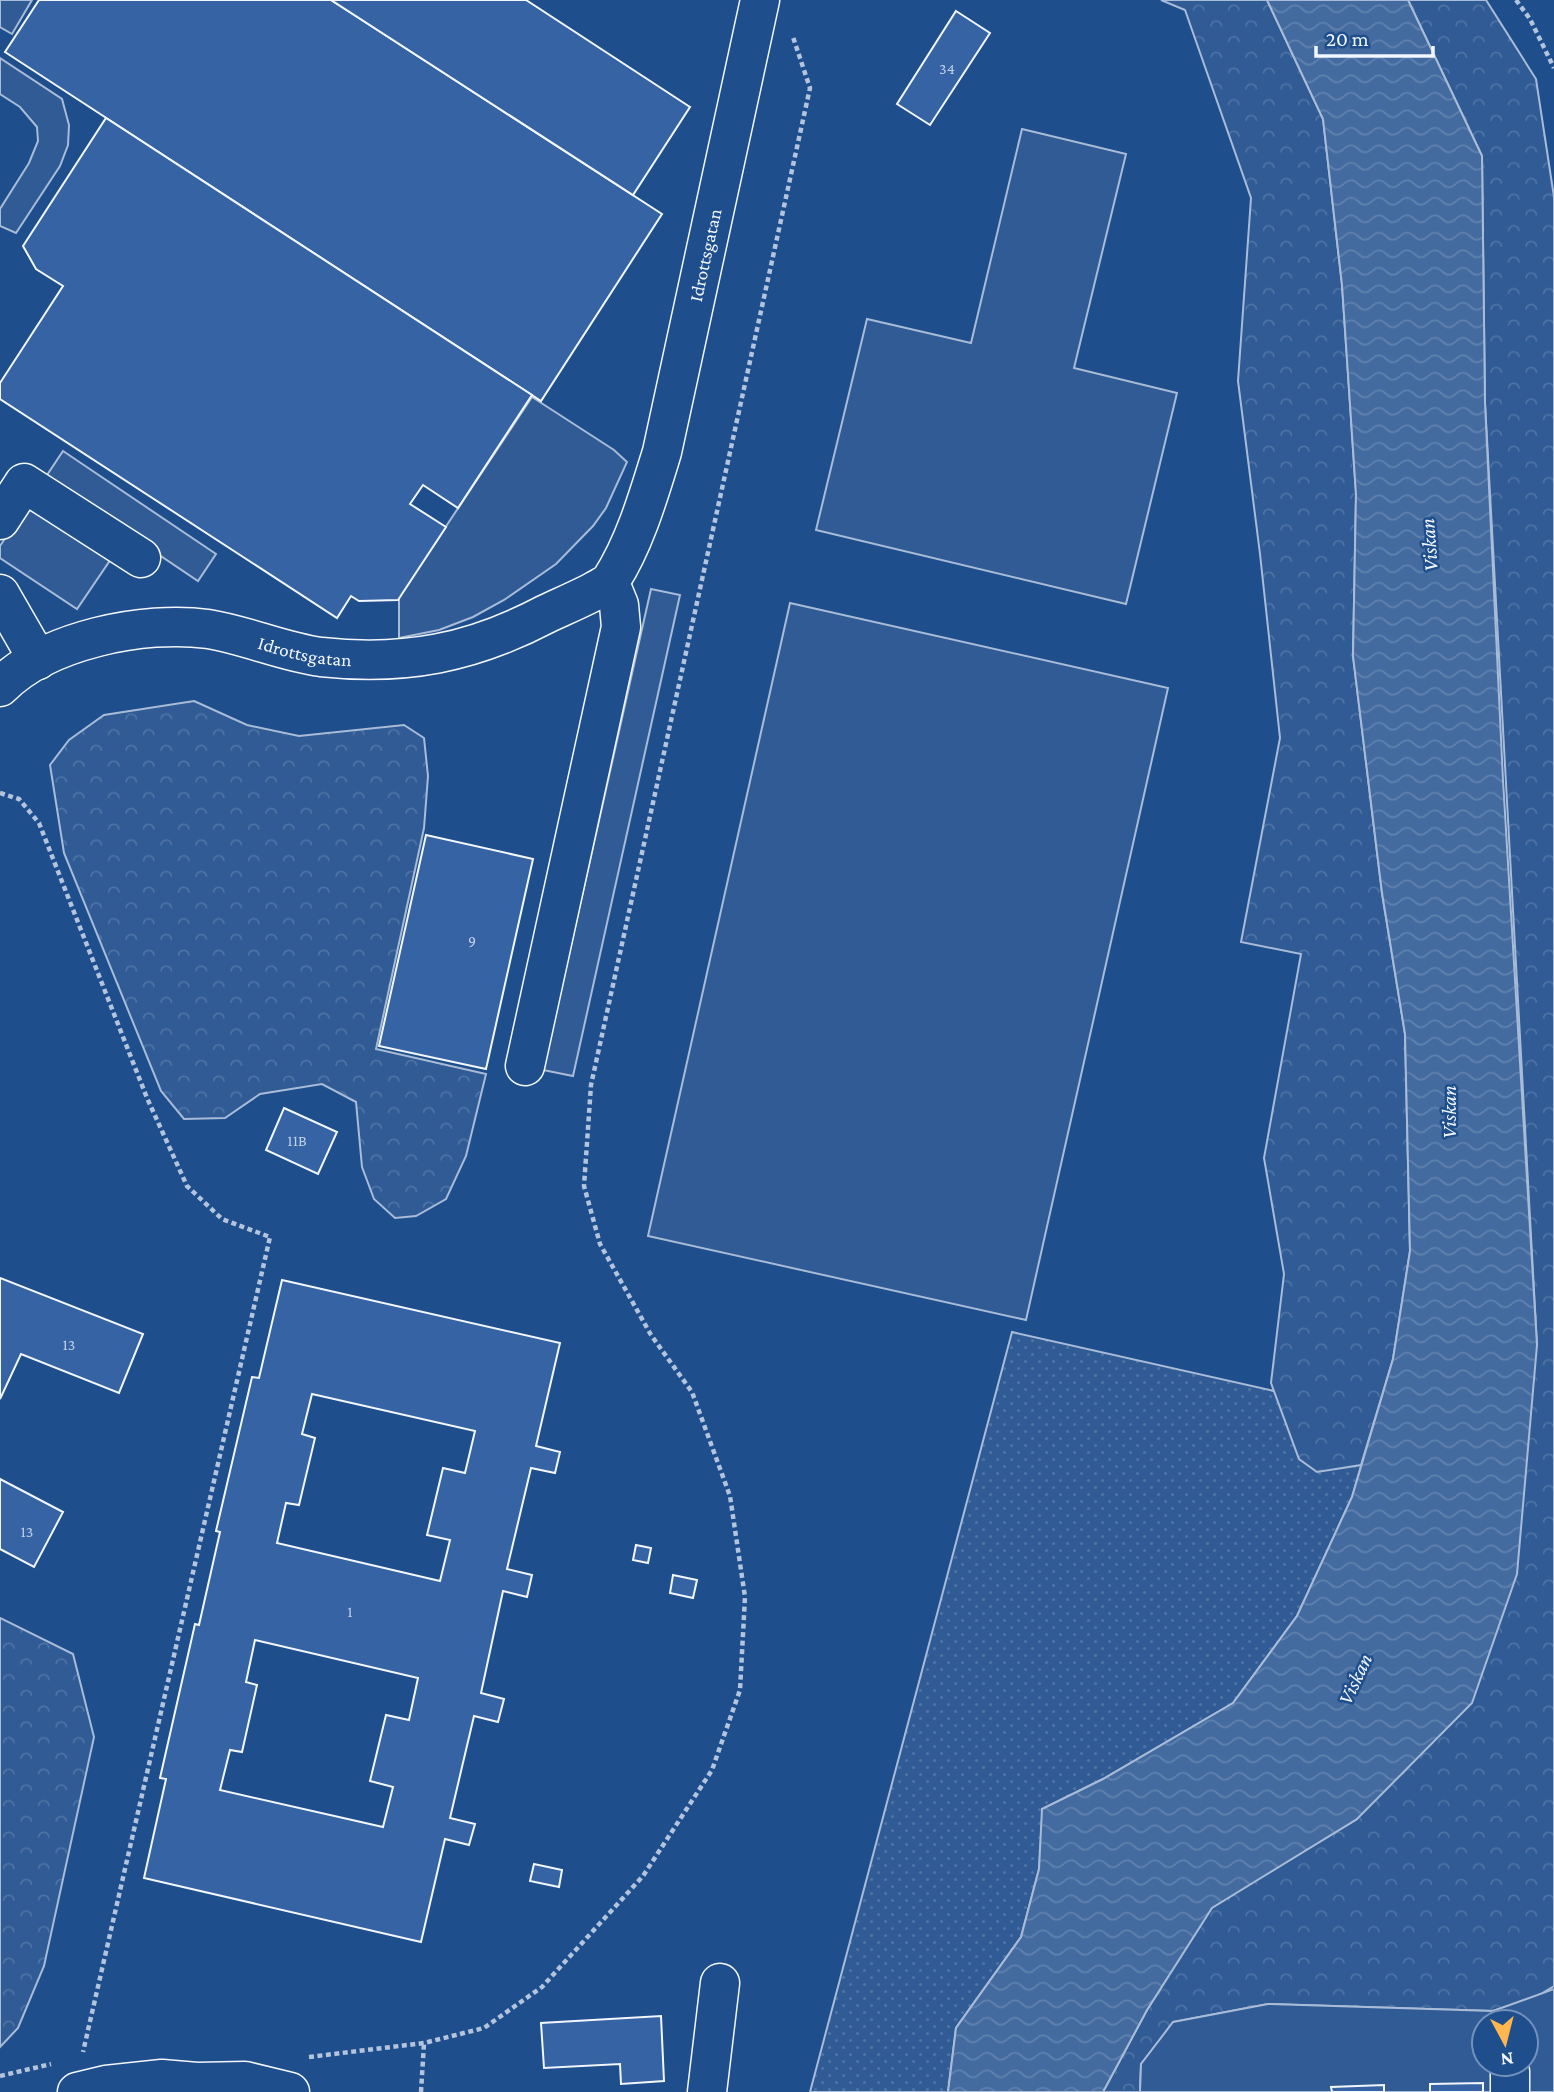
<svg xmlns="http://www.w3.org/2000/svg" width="1554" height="2092" font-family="'Crimson Pro',serif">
  <defs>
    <pattern id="grass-dots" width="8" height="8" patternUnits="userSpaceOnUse" patternTransform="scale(1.75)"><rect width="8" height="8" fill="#305b95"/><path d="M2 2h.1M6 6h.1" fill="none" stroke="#4e73a5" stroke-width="1.8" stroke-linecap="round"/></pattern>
    <pattern id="forest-crowns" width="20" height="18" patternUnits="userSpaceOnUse" patternTransform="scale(1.75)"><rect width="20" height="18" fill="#305b95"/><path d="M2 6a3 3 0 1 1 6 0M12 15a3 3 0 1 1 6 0" fill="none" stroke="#4e73a5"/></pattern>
    <pattern id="water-waves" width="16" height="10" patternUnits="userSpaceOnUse" patternTransform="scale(1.75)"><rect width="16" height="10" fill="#446ba0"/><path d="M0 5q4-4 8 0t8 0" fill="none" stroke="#5f81ae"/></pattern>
  </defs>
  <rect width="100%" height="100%" fill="#1f4e8c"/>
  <path fill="url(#grass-dots)" stroke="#a8bbd7" stroke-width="2" d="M 1012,1332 L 1376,1414 L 1352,1497 L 1297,1616 L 1233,1703 L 1103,1779 L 1043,1809 L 1039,1869 L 1021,1937 L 956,2028 L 948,2092 L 810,2092 Z"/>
  <g fill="url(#forest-crowns)" stroke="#a8bbd7" stroke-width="2">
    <path d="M 1161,0 L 1267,0 L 1323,119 L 1342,285 L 1356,494 L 1353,656 L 1382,893 L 1405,1034 L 1410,1251 L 1393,1359 L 1361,1465 L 1317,1472 L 1299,1459 L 1271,1383 L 1284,1274 L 1264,1158 L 1301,954 L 1241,942 L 1280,738 L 1260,554 L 1238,381 L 1251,198 L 1185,10 Z"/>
    <path d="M 1408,0 L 1486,0 L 1536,79 L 1554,197 L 1554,1986 L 1536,1997 L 1493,2011 L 1268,2004 L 1174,2022 L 1141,2064 L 1140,2092 L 1103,2092 L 1147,2010 L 1212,1907 L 1357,1819 L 1537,1345 L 1485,403 L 1482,156 Z"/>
    <path d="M 194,701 L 247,725 L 299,736 L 404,725 L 424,738 L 428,776 L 424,828 L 376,1049 L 486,1074 L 466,1156 L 446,1199 L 416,1216 L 395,1218 L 374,1199 L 362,1167 L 356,1102 L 322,1084 L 260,1094 L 225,1118 L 184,1119 L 161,1091 L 64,853 L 50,765 L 69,740 L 104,715 Z"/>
    <path d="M 0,1618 L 73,1654 L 94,1737 L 44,1966 L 18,2028 L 0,2047 Z"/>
  </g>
  <g fill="#305b95" stroke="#a8bbd7" stroke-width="2" fill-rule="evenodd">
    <path d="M 0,0 L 32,0 L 12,34 L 0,27 Z"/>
    <path d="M 0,58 L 62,99 L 69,125 L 68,145 L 60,166 L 16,233 L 0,226 L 0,209 L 29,163 L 38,141 L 37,127 L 20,107 L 0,94 Z"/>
    <path d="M 1022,129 L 1126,154 L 1074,368 L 1177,393 L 1126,604 L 816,530 L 867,319 L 971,343 Z"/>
    <path d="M 532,397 L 614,450 L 627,462 L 606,508 L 593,526 L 556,564 L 504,600 L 473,617 L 439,630 L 399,638 L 399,597 Z"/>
    <path d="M 63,451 L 216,554 L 198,581 L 128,534 L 77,609 L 0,558 L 0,546 Z"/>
    <path d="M 651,589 L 680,595 L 573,1076 L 543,1070 Z"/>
    <path d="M 790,603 L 1168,688 L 1026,1320 L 648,1236 Z"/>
    <path d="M 1554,1989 L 1554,2092 L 1140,2092 L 1141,2064 L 1173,2022 L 1268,2004 L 1493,2011 ZM 1484,2022 L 1526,2022 L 1526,2064 L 1484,2064 Z"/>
  </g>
  <path fill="url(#water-waves)" stroke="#a8bbd7" stroke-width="2" d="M 1267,0 L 1408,0 L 1482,156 L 1485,403 L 1503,780 L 1537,1345 L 1517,1574 L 1472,1703 L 1357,1819 L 1212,1908 L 1147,2010 L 1103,2092 L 948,2092 L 956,2028 L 1021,1937 L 1039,1869 L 1042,1809 L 1103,1779 L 1233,1703 L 1297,1616 L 1352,1497 L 1393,1359 L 1410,1251 L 1405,1034 L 1382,893 L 1353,656 L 1356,494 L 1342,285 L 1323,119 Z"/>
  <g fill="#3563a3" stroke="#f2f6ff" stroke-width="2" fill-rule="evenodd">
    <path d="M 39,0 L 331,0 L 662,214 L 541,401 L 5,52 Z"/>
    <path d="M 331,0 L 526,0 L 690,107 L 633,195 Z"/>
    <path d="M 956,11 L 990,33 L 930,125 L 897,104 Z"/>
    <path d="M 106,118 L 532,395 L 458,508 L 423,485 L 410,504 L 446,527 L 398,600 L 359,601 L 351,596 L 337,618 L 0,399 L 0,383 L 63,286 L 36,269 L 23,246 Z"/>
    <path d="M 426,835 L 533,859 L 486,1069 L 379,1046 Z"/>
    <path d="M 284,1108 L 337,1132 L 318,1174 L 266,1150 Z"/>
    <path d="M 0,1278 L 143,1334 L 119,1393 L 21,1354 L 0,1399 Z"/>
    <path d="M 282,1280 L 560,1343 L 536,1446 L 560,1452 L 555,1473 L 531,1468 L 507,1569 L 532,1575 L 527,1597 L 503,1591 L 481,1693 L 504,1699 L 498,1722 L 474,1716 L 450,1818 L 475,1824 L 469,1845 L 445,1839 L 421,1942 L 144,1878 L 166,1779 L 160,1778 L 195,1624 L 199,1625 L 220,1532 L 216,1531 L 252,1377 L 259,1378 ZM 312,1394 L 475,1431 L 465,1473 L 443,1468 L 427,1535 L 450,1540 L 440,1581 L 277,1543 L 286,1503 L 299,1505 L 315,1438 L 302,1434 ZM 255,1640 L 418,1678 L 409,1720 L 386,1715 L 370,1781 L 393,1787 L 383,1827 L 220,1790 L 230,1750 L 242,1752 L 257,1685 L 246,1682 Z"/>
    <path d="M 0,1479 L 63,1512 L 34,1567 L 0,1549 Z"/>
    <path d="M 636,1545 L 651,1548 L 648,1563 L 633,1560 Z"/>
    <path d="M 673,1575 L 697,1580 L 693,1598 L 670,1593 Z"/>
    <path d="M 534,1864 L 562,1870 L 559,1887 L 530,1881 Z"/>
    <path d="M 661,2016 L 664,2081 L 621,2084 L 620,2064 L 544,2068 L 541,2023 Z"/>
    <path d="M 1483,2083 L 1483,2092 L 1430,2092 L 1430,2084 Z"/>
    <path d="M 1384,2085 L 1384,2092 L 1332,2092 L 1331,2087 Z"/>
  </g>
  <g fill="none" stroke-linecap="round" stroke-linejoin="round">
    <g stroke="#f2f6ff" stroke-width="41">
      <g id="minor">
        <path d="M 0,520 L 24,483 L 141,558"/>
        <path d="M 0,594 L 38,660"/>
        <path id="s1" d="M 0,687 C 46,640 144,620 208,629 C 246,635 283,652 321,657 C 405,666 472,653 546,614 C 558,608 606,588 611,580 C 635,543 649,494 662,452 L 760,0"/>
        <path d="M 525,1066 L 621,627 L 619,605 L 610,583"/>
        <path d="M 1510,2071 L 1510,2092"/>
        <path d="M 77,2092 L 106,2085 L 162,2079 L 197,2082 L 245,2081 L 290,2092"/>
        <path d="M 707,2092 L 720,1983"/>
      </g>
    </g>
    <g stroke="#b3c4dc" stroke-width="4.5" stroke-dasharray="5 3.5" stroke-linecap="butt">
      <path d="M 1516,0 L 1530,19 L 1554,68"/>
      <path d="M 0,793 L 19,799 L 39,823 L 147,1098 L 187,1186 L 222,1219 L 270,1237 L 83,2052"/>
      <path d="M 309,2057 L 424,2043 L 484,2028 L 542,1987 L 643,1876 L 712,1770 L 740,1690 L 745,1597 L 730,1496 L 692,1392 L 651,1335 L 600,1244 L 584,1186 L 591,1085 L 810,88 L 793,37"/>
      <path d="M 0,2076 L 51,2064"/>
      <path d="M 421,2092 L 424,2043"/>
    </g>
    <use href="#minor" stroke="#1f4e8c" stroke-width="38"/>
  </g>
  <g text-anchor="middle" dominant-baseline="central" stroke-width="5" stroke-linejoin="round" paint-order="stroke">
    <g font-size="16" fill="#c3d1e8">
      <text x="947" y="68">34</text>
      <text x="472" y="940">9</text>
      <text x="297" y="1140">11B</text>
      <text x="69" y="1344">13</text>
      <text x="27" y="1531">13</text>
      <text x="350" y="1611">1</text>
    </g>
    <g font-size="19" fill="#f2f6ff" stroke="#1f4e8c">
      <text stroke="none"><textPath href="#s1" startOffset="985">Idrottsgatan</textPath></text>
      <text stroke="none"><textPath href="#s1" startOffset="322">Idrottsgatan</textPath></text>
    </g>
    <g font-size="21" font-style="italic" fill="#f2f6ff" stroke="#1f4e8c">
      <text transform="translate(1429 545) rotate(-94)">Viskan</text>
      <text transform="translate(1449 1112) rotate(-90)">Viskan</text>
      <text transform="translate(1355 1679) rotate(-65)">Viskan</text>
    </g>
  </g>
  <g transform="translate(1505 2043) rotate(173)"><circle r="33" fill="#1f4e8c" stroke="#7391ba" stroke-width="2"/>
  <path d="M0-5L12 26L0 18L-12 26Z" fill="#ffb74d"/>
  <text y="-10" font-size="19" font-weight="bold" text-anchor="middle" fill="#f2f6ff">N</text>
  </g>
  <path d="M1316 46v10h117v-10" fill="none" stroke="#f2f6ff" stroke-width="3.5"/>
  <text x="1326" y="46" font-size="21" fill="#f2f6ff" stroke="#1f4e8c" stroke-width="5" paint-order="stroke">20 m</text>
</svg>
